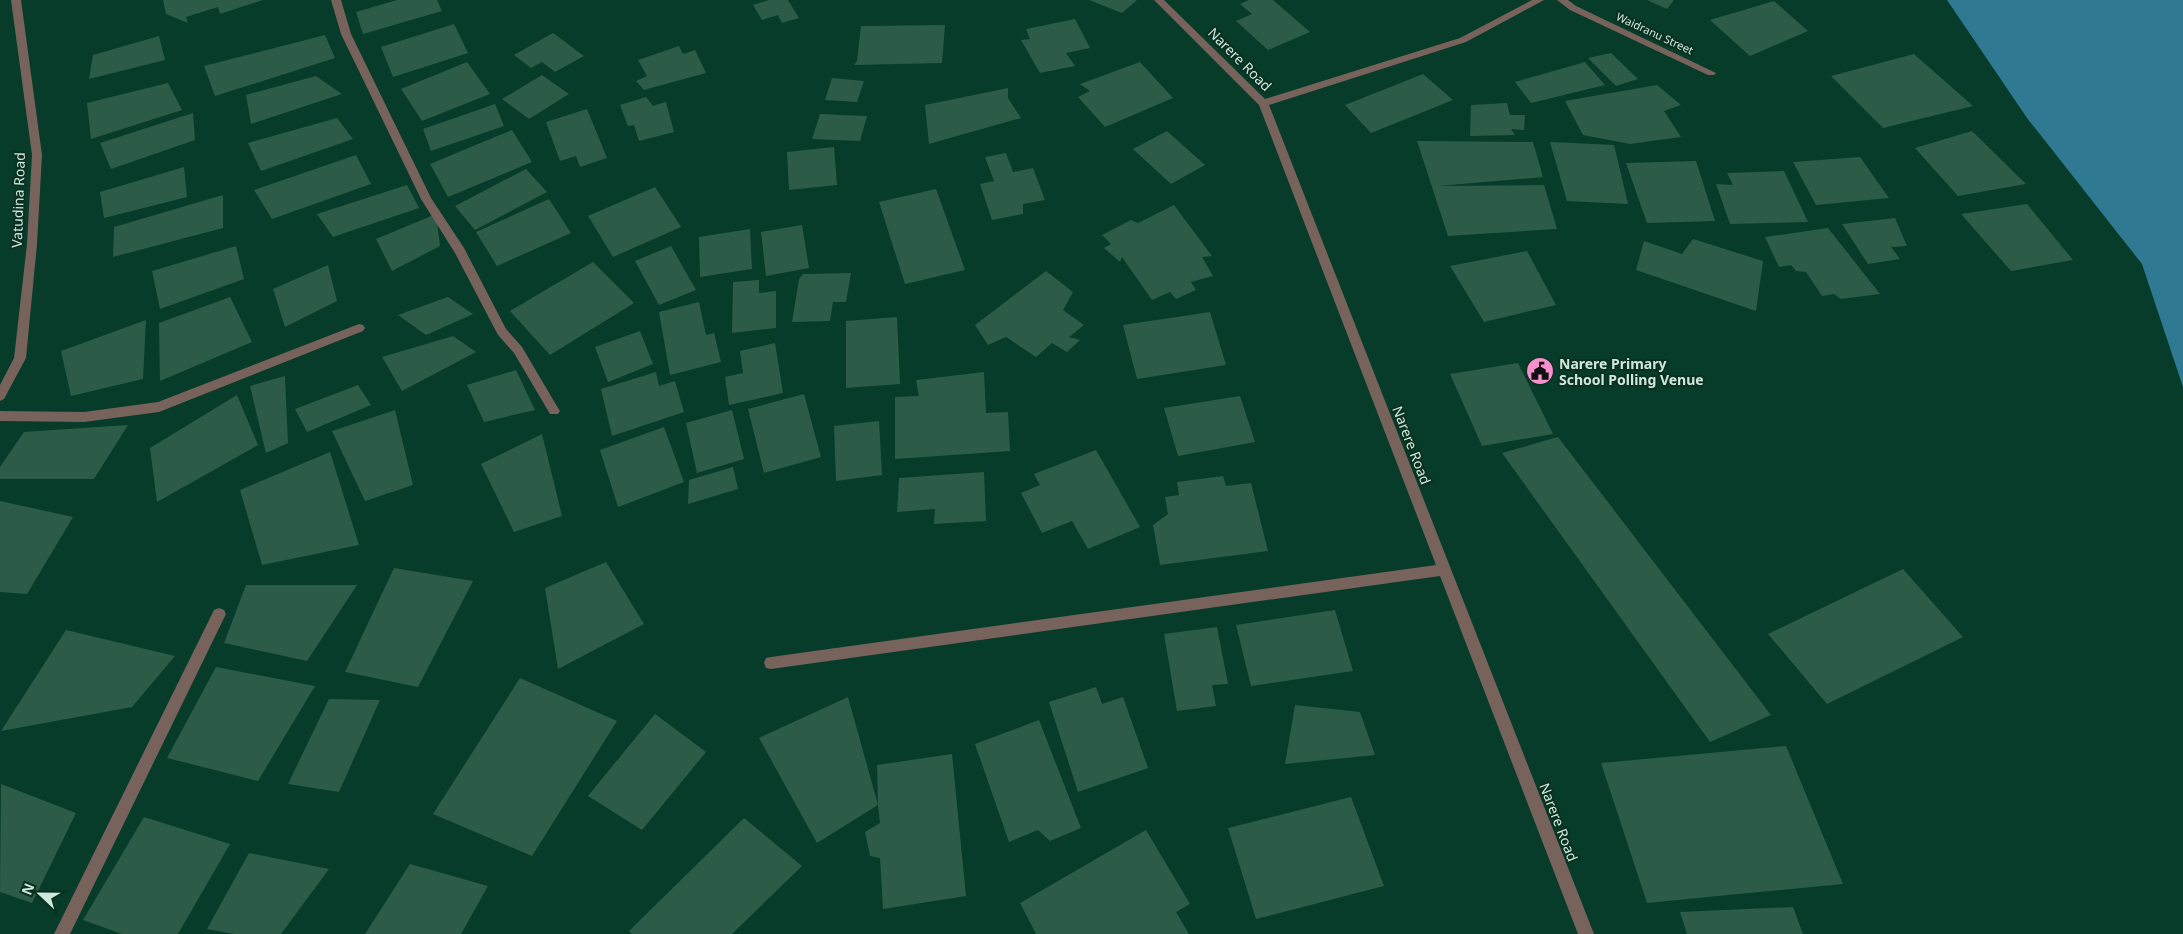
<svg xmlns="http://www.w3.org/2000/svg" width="2183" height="934" font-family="'Noto Sans',sans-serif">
  <rect width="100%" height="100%" fill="#063c29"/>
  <path fill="#307992" d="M 1947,0 L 2183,0 L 2183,387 L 2142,264 L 2027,118 Z"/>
  <g fill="#2c5c48">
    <path d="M 163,0 L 263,0 L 220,14 L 218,7 L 186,17 L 188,23 L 166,14 Z"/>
    <path d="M 397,0 L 437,0 L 442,11 L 363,34 L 356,12 Z"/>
    <path d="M 769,0 L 788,0 L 799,18 L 782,23 L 778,15 L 762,20 L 753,5 Z"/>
    <path d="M 1089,0 L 1137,0 L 1122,13 Z"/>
    <path d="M 1249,0 L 1273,0 L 1310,32 L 1268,50 L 1236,21 L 1252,14 L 1240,4 Z"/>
    <path d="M 1647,0 L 1674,0 L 1667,9 Z"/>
    <path d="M 1774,1 L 1808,31 L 1750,56 L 1710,20 Z"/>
    <path d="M 1075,19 L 1090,48 L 1066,53 L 1075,66 L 1040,73 L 1021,40 L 1030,39 L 1026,29 Z"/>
    <path d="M 454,24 L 468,53 L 393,77 L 381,47 Z"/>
    <path d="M 945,25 L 942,63 L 854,65 L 857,61 L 861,26 Z"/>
    <path d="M 553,33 L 584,56 L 555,72 L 542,62 L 531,68 L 514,55 Z"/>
    <path d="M 325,35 L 335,58 L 215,96 L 204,66 Z"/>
    <path d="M 159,36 L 165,60 L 89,79 L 93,55 Z"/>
    <path d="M 679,46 L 683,54 L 695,50 L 706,73 L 644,90 L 636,81 L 647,76 L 638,60 Z"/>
    <path d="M 1611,53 L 1638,79 L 1616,86 L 1588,58 Z"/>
    <path d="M 1914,54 L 1973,106 L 1883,128 L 1831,76 Z"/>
    <path d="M 467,62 L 490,94 L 422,121 L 401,89 Z"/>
    <path d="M 1140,62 L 1173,98 L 1105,127 L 1078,97 L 1090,91 L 1080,84 Z"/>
    <path d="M 1585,62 L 1605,85 L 1531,103 L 1515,82 Z"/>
    <path d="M 1423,74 L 1453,100 L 1371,133 L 1345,105 Z"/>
    <path d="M 542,75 L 569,94 L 529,119 L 502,99 Z"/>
    <path d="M 316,76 L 342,94 L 251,124 L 246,95 Z"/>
    <path d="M 832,78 L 864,81 L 857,102 L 825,100 Z"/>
    <path d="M 168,83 L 182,110 L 91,139 L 87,103 Z"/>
    <path d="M 1657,85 L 1681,105 L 1664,111 L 1681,137 L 1630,144 L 1583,135 L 1565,101 Z"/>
    <path d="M 1008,88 L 1008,98 L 1021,118 L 929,144 L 925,105 Z"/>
    <path d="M 646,97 L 653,106 L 666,102 L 674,132 L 639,141 L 634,125 L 628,126 L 620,105 Z"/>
    <path d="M 1507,103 L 1510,115 L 1525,115 L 1524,130 L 1511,129 L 1515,135 L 1470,136 L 1471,105 Z"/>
    <path d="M 495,104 L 504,126 L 431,151 L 423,129 Z"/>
    <path d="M 587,109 L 607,158 L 580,167 L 576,156 L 560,161 L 546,122 Z"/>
    <path d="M 193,113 L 195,140 L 111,169 L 100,143 Z"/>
    <path d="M 820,114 L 867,116 L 860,141 L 812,139 Z"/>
    <path d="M 337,118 L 353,139 L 261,171 L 248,143 Z"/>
    <path d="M 512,130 L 532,162 L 448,197 L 430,164 Z"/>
    <path d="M 1167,131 L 1205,165 L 1171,184 L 1133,149 Z"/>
    <path d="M 1972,131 L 2026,184 L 1958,196 L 1915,148 Z"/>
    <path d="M 1417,141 L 1533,142 L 1543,177 L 1438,186 L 1544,185 L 1557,229 L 1448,236 Z"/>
    <path d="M 1550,142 L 1614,145 L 1628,204 L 1567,201 Z"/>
    <path d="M 834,147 L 837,185 L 789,190 L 787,152 Z"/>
    <path d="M 1006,153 L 1013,172 L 1033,168 L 1045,200 L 1023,204 L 1023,214 L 992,220 L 980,184 L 994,181 L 985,157 Z"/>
    <path d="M 356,155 L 371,184 L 272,219 L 254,190 Z"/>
    <path d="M 1860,157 L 1889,198 L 1816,205 L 1793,162 Z"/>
    <path d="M 1696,161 L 1715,221 L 1647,223 L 1626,163 Z"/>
    <path d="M 184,167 L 187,197 L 104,218 L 100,192 Z"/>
    <path d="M 526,169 L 547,192 L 475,230 L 455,206 Z"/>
    <path d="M 1784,171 L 1808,222 L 1730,224 L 1716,184 L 1733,185 L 1727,173 Z"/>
    <path d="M 407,185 L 419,208 L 333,237 L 317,214 Z"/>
    <path d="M 655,187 L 681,227 L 613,257 L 588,216 Z"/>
    <path d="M 936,189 L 965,270 L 905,284 L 879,202 Z"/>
    <path d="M 223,195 L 223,228 L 113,257 L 114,227 Z"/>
    <path d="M 549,199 L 571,233 L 497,266 L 476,232 Z"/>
    <path d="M 2027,204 L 2073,260 L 2011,271 L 1961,214 Z"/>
    <path d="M 1174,205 L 1212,256 L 1202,257 L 1213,276 L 1191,282 L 1196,290 L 1176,299 L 1170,292 L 1152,300 L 1122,257 L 1120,262 L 1104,248 L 1111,244 L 1102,235 L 1131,220 L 1138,223 Z"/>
    <path d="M 436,214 L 440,246 L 392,271 L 376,239 Z"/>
    <path d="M 1895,218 L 1907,246 L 1891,247 L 1900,259 L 1868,264 L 1842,224 Z"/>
    <path d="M 802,225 L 809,268 L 766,276 L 761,232 Z"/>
    <path d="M 1828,228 L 1880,294 L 1841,299 L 1834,294 L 1822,296 L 1806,272 L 1796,271 L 1791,265 L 1779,267 L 1765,237 Z"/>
    <path d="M 750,229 L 752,269 L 700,277 L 699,237 Z"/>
    <path d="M 1693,239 L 1763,261 L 1756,311 L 1636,270 L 1644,241 L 1682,254 Z"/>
    <path d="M 236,246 L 244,279 L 160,309 L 152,271 Z"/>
    <path d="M 671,246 L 696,290 L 659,305 L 635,261 Z"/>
    <path d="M 1527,251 L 1556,305 L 1484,322 L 1450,266 Z"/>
    <path d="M 593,262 L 634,303 L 550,355 L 510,311 Z"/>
    <path d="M 328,265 L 337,301 L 285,327 L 273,289 Z"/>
    <path d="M 1046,271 L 1073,292 L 1063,310 L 1084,325 L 1069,337 L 1080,340 L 1067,352 L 1052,343 L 1036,357 L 1006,337 L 988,345 L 975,325 Z"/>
    <path d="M 851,273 L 846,302 L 833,302 L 830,321 L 792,322 L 799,279 L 803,274 Z"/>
    <path d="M 759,280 L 759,293 L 776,291 L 776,328 L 732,333 L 733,282 Z"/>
    <path d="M 230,297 L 252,342 L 160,381 L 159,323 Z"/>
    <path d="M 448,297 L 473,314 L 426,335 L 398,315 Z"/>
    <path d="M 699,302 L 706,335 L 714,333 L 721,362 L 670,375 L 659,312 Z"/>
    <path d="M 1210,312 L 1226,365 L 1137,379 L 1123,325 Z"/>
    <path d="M 897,317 L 900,384 L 846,388 L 846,321 Z"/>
    <path d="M 146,320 L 143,379 L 71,396 L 61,351 Z"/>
    <path d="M 640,331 L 653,364 L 608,382 L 595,347 Z"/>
    <path d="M 453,336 L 476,352 L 402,391 L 382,357 Z"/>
    <path d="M 775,343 L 783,393 L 729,405 L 725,377 L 743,373 L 740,351 Z"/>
    <path d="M 1518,363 L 1553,434 L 1482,446 L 1450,374 Z"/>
    <path d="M 516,370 L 535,410 L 484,422 L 467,385 Z"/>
    <path d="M 656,372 L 659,386 L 675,381 L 684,412 L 612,436 L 601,389 Z"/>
    <path d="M 984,372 L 986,413 L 1008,412 L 1010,451 L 895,459 L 895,397 L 919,396 L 916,380 Z"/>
    <path d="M 285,376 L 288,443 L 266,453 L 250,386 Z"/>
    <path d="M 358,385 L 371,405 L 307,432 L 295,409 Z"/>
    <path d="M 804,394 L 821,457 L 764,473 L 748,409 Z"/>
    <path d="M 237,395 L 258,445 L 157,502 L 150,448 Z"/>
    <path d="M 1240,396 L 1255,442 L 1178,456 L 1164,408 Z"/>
    <path d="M 395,410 L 413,485 L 365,501 L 332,431 Z"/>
    <path d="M 732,410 L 744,459 L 697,473 L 686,423 Z"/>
    <path d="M 879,421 L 882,475 L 836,481 L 834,426 Z"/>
    <path d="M 128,425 L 94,479 L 0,479 L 0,467 L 24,432 Z"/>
    <path d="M 664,427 L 684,482 L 618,507 L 600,450 Z"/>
    <path d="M 542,434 L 562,516 L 514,532 L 481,464 Z"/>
    <path d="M 1558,437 L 1771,715 L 1710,742 L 1502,453 Z"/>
    <path d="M 1096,450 L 1140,527 L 1088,549 L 1072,521 L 1042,533 L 1021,493 L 1040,485 L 1034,474 Z"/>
    <path d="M 330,452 L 359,545 L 262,565 L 240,490 Z"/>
    <path d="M 733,467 L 738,489 L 688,504 L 689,480 Z"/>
    <path d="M 984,472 L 986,521 L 934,524 L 935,509 L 897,512 L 899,478 Z"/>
    <path d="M 1223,476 L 1226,486 L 1251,483 L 1268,551 L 1160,565 L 1153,525 L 1168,514 L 1165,497 L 1179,495 L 1177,482 Z"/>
    <path d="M 0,501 L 73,517 L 27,594 L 0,592 Z"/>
    <path d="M 606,562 L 644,624 L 558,669 L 545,588 Z"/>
    <path d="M 394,568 L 473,581 L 418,687 L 345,672 Z"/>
    <path d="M 1903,569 L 1963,637 L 1827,704 L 1768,634 Z"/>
    <path d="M 246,585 L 357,585 L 307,661 L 224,643 Z"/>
    <path d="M 1335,610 L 1353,671 L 1251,686 L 1236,625 Z"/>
    <path d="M 1217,627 L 1228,684 L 1212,685 L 1216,706 L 1177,711 L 1164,634 Z"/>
    <path d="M 66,630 L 175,656 L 132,707 L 1,731 Z"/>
    <path d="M 216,667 L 315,686 L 258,781 L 167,758 Z"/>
    <path d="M 520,678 L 617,721 L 532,856 L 433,814 Z"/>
    <path d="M 1096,687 L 1102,704 L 1123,697 L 1148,768 L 1078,792 L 1049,702 Z"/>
    <path d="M 848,697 L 878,805 L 877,765 L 952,754 L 966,896 L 883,909 L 880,858 L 870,856 L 865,832 L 880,823 L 878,805 L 817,843 L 759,738 Z"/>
    <path d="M 329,699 L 380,700 L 339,792 L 288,784 Z"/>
    <path d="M 1295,705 L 1360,712 L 1375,755 L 1285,764 Z"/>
    <path d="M 655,714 L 706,752 L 642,830 L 588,796 Z"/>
    <path d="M 1039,720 L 1081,828 L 1050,841 L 1038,830 L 1009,842 L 975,744 Z"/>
    <path d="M 1786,746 L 1843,884 L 1647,903 L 1601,763 Z"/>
    <path d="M 1,784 L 76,813 L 32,903 L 0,892 Z"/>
    <path d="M 1351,797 L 1384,886 L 1256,919 L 1228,828 Z"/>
    <path d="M 144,817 L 230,844 L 178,934 L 122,934 L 83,920 Z"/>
    <path d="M 744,818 L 802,866 L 732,934 L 632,934 L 629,931 Z"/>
    <path d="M 1146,830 L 1190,904 L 1176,912 L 1189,934 L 1036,934 L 1020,903 Z"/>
    <path d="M 249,853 L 329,869 L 281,934 L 234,934 L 207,929 Z"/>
    <path d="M 410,864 L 488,886 L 461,934 L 365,934 Z"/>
    <path d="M 1793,907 L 1803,934 L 1687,934 L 1680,912 Z"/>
  </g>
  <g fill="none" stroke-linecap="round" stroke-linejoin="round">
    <g fill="#77635b" fill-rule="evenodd">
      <path d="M 11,0 L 21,0 L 42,155 L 37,244 L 26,358 L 4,399 L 0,401 L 0,385 L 14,358 L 27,244 L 32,155 Z"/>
      <path d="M 331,0 L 341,0 L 351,34 L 431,198 L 464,248 L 506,329 L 522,347 L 558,408 L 560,411 L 558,414 L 550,414 L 514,353 L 498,335 L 455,253 L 421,199 L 341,34 Z"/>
      <path d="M 1154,0 L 1164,0 L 1265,99 L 1460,38 L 1532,0 L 1544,0 L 1466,42 L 1269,105 L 1594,934 L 1578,934 L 1440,576 L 771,669 L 766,668 L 764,663 L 766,658 L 771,657 L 1436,565 L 1259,105 Z"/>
      <path d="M 1557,0 L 1568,0 L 1576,6 L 1716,73 L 1714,75 L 1708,75 L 1570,10 Z"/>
      <path d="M 359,324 L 363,325 L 365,328 L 363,331 L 159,412 L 84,422 L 0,421 L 0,411 L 84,412 L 158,402 Z"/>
      <path d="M 219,608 L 224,610 L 226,614 L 70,934 L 54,934 L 214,610 Z"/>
    </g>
  </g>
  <defs>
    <g id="civic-disc" transform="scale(1.4375)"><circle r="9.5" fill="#f790ce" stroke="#0a3021"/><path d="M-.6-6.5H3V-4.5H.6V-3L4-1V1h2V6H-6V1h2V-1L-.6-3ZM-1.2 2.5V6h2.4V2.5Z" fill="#111"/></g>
  </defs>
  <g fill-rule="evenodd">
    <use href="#civic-disc" x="1540" y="371"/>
  </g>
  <g text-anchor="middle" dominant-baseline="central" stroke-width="4" stroke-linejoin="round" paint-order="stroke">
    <g font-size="11" fill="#cfe8dc" stroke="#0a3021">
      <text transform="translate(1655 33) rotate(25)">Waidranu Street</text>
    </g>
    <g font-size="14" fill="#cfe8dc" stroke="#0a3021">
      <text transform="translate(1240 59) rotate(45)">Narere Road</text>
      <text transform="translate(18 200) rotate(-88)">Vatudina Road</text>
      <text transform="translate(1412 445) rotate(69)">Narere Road</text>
      <text transform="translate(1559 822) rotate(69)">Narere Road</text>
    </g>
    <g font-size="14" font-weight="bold" fill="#cfe8dc" stroke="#0a3021" text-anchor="start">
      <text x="1559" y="363">Narere Primary<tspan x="1559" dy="16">School Polling Venue</tspan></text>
    </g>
  </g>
  <g transform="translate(40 894) rotate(292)" stroke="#0a3021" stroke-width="4" paint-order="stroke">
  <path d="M0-4L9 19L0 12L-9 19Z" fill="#cfe8dc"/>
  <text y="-8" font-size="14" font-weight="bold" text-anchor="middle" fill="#cfe8dc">N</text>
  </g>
</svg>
